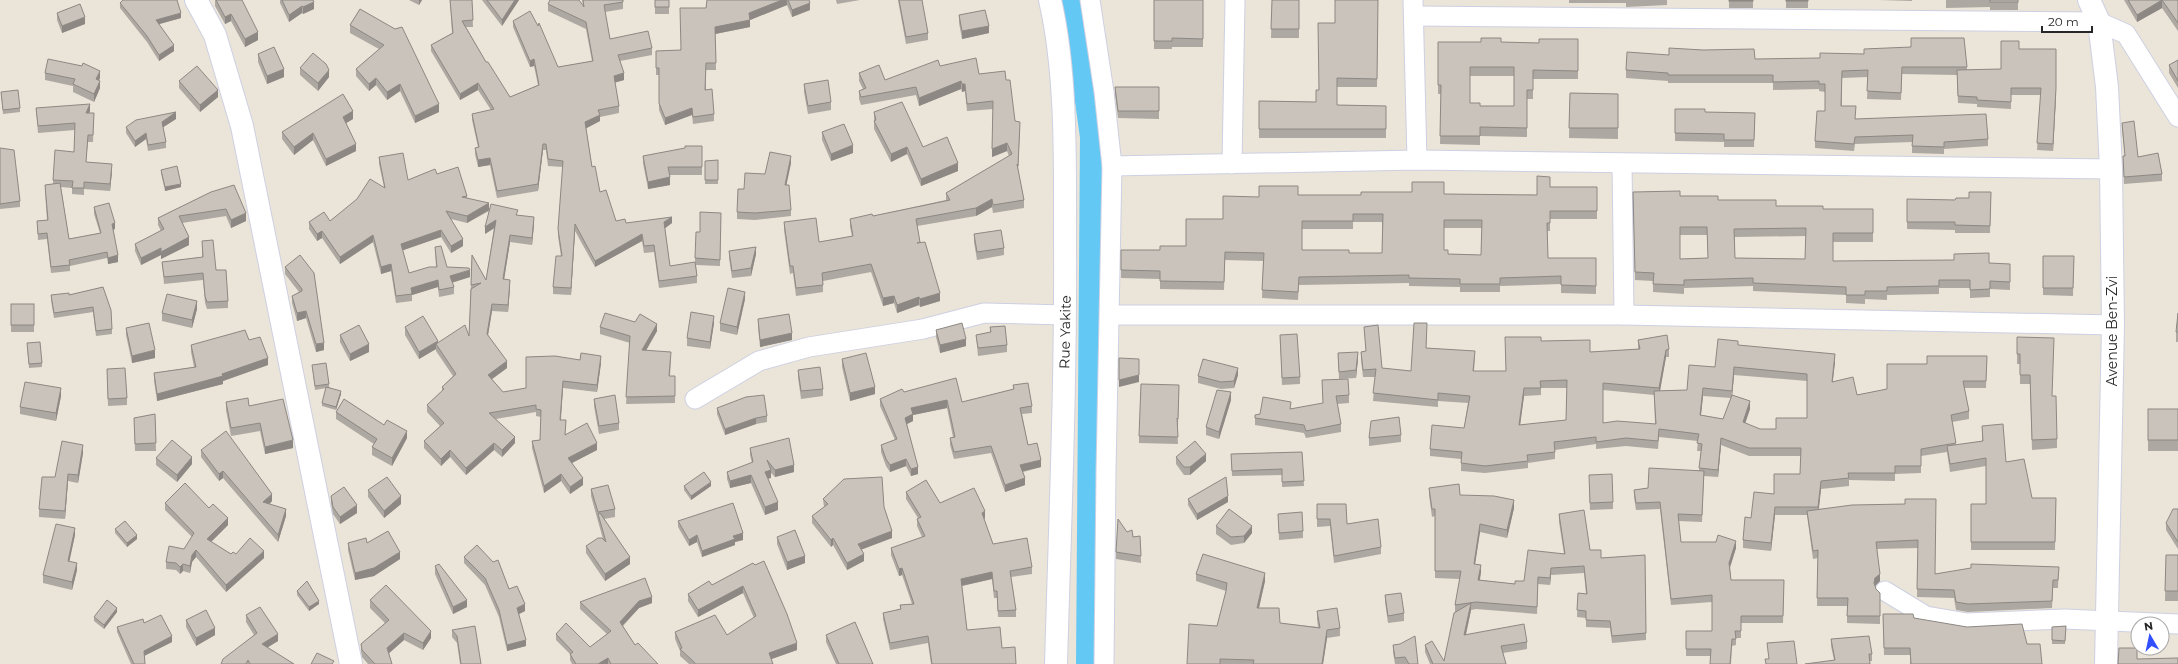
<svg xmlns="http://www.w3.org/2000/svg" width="2178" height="664" font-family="Montserrat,sans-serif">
  <rect width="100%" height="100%" fill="#ebe4d8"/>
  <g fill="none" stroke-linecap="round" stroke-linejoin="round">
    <path stroke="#64c8f4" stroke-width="30" d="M 1076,0 L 1095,137 L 1091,664"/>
    <g stroke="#cdd0e2" stroke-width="21">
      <g id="street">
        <path d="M 1090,0 L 1104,92 L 1112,166 L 1106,472 L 1104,664"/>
        <path d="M 1413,0 L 1417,160"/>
        <path d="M 1414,16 L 2099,22 L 2126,34 L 2178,117"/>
        <path d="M 1232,164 L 1235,0"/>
        <path d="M 1622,164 L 1624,315"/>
        <path d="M 1112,166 L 1417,160 L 2111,169"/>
        <path d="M 1110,315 L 1624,315 L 2113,325"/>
        <path d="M 695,399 L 759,361 L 809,347 L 923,329 L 984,313 L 1066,315"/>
        <path d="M 1885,591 L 1926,616 L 1967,623 L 2065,619 L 2178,624"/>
      </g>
    </g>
    <g stroke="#cdd0e2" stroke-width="24">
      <g id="secondary">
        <path d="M 196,0 L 215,35 L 242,126 L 351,664"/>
        <path d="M 1050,0 C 1067,73 1065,164 1065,240 C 1066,381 1060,523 1056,664"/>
        <path d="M 2089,0 L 2099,22 L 2107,87 L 2111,169 L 2113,325 L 2106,664"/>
      </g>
    </g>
    <use href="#street" stroke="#fff" stroke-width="19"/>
    <use href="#secondary" stroke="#fff" stroke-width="22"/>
  </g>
  <g fill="#ada8a1" fill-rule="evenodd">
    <path d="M 215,0 L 242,0 L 258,40 L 245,47 L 231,21 L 225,24 L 215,6 Z"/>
    <path d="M 280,0 L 313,0 L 314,9 L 303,14 L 302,13 L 289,22 L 280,3 Z"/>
    <path d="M 409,0 L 422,0 L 419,5 Z"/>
    <path d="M 450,0 L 472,0 L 473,27 L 466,27 L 486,62 L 510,97 L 538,85 L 534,66 L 530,67 L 513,27 L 513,21 L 558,67 L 592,61 L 586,29 L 548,11 L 548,4 L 583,6 L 582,0 L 623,0 L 623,9 L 605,12 L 610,39 L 652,48 L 652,55 L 620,61 L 624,80 L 615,82 L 619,106 L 619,113 L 600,117 L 600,121 L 586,128 L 592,167 L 600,192 L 616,221 L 626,223 L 672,223 L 665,228 L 670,266 L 695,263 L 695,258 L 700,232 L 721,213 L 720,266 L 696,265 L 697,276 L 697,283 L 659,288 L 654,252 L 644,253 L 642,241 L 595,267 L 575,231 L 571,295 L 553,294 L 553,287 L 561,256 L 558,236 L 558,229 L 563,167 L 548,166 L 546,150 L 543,150 L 538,191 L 497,198 L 490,165 L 478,167 L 475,154 L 475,148 L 478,147 L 472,120 L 472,114 L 491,110 L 478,90 L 460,100 L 431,51 L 431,45 L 452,33 Z"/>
    <path d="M 482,0 L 519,0 L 502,26 Z"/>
    <rect x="655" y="0" width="14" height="14"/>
    <path d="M 707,0 L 809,0 L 810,10 L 792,17 L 787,5 L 750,20 L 750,27 L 715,34 L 716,70 L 706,70 L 706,90 L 714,114 L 714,121 L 693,124 L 692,115 L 665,125 L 659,110 L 659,75 L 656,75 L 656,51 L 680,50 L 706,8 Z"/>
    <path d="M 836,0 L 860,0 L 837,4 Z"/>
    <path d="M 898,0 L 922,0 L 928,33 L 928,40 L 906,44 Z"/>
    <path d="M 1154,0 L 1203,0 L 1203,47 L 1172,47 L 1172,49 L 1154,49 Z"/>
    <path d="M 1272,0 L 1299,0 L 1299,38 L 1271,38 Z"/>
    <path d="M 1378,0 L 1377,87 L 1337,87 L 1337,105 L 1386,106 L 1386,138 L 1259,138 L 1259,101 L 1316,102 L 1335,23 Z"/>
    <path d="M 1569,0 L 1667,0 L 1667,5 L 1626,7 L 1626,3 L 1569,3 Z"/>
    <rect x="1729" y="0" width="24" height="8"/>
    <rect x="1786" y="0" width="22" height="8"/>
    <path d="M 1879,0 L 1912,0 L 1912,1 Z"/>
    <path d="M 1946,0 L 2018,0 L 2018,10 L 1990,10 L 1990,7 L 1946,8 Z"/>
    <path d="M 2124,0 L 2178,0 L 2178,31 L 2162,8 L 2137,22 Z"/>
    <path d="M 120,3 L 181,18 L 159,24 L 174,51 L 159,61 L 147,42 L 120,8 Z"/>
    <path d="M 360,9 L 439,112 L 415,123 L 400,91 L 387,100 L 376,85 L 369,91 L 356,76 L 356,69 L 379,49 L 350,33 L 350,25 Z"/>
    <path d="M 57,13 L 85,24 L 62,33 L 57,20 Z"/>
    <path d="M 959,15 L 989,33 L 962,39 L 959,23 Z"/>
    <path d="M 1578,39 L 1578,79 L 1533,79 L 1533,99 L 1527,99 L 1527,137 L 1480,136 L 1480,145 L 1440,144 L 1441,94 L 1438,94 L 1438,42 L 1539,43 ZM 1470,76 L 1514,76 L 1514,106 L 1480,106 L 1470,103 Z"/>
    <path d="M 2019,49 L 2056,95 L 2053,151 L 2037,150 L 2041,95 L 2011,95 L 2011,109 L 1977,107 L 1977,104 L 1958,103 L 1957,75 L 1902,74 L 1901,100 L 1867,99 L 1868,77 L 1842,78 L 1842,106 L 1856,119 L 1988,139 L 1988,146 L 1944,149 L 1944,154 L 1912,153 L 1912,142 L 1855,144 L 1854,151 L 1815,148 L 1815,141 L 1825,111 L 1825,92 L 1819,91 L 1819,89 L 1773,90 L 1773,83 L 1668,83 L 1668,81 L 1626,78 L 1626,70 L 1669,55 L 1755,59 L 1967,67 L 1967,70 L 2001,69 Z"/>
    <path d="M 258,54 L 284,77 L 267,84 L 258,62 Z"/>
    <path d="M 2178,60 L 2178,88 L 2169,73 L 2169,65 Z"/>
    <path d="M 940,66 L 1006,80 L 1015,121 L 1020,129 L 1018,171 L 1024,200 L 1024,208 L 993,213 L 992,207 L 976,216 L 917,226 L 920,243 L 940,301 L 920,307 L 919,305 L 897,313 L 894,303 L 883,306 L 871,272 L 823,281 L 823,292 L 796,296 L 793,273 L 790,274 L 784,230 L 784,222 L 819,242 L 852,236 L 850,227 L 850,219 L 873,216 L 946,200 L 946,193 L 1009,156 L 1007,151 L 992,157 L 993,109 L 967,111 L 965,91 L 962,92 L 961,89 L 919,106 L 916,95 L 861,105 L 859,99 L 859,91 L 863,89 L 859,81 L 859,73 L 885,80 Z"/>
    <path d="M 300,68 L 329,77 L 318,91 L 300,75 Z"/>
    <path d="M 45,73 L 100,78 L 99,80 L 100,88 L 94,102 L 73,92 L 73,86 L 45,80 Z"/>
    <path d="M 179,81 L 218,97 L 200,112 L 179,88 Z"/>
    <path d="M 804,84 L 831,102 L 831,110 L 808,114 L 804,92 Z"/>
    <path d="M 1115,87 L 1159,87 L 1159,119 L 1118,118 L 1115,94 Z"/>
    <path d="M 1,92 L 20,108 L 20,112 L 3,114 Z"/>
    <path d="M 1570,93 L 1618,94 L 1618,139 L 1569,138 Z"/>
    <path d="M 36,108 L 90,111 L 89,113 L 94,113 L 93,142 L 88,142 L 86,162 L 112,171 L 110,191 L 84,189 L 84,195 L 72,194 L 72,188 L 61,187 L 69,239 L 100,233 L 94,214 L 94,207 L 115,229 L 113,230 L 118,262 L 108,264 L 107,258 L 70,266 L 70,271 L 51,273 L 47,239 L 38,240 L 37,221 L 47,220 L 45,191 L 45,185 L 53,184 L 53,180 L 74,152 L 75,130 L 38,133 Z"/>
    <path d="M 1675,109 L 1705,112 L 1755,113 L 1754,147 L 1724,147 L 1724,142 L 1675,141 Z"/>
    <path d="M 874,112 L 923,147 L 958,171 L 921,186 L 907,154 L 891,162 L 874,129 Z"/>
    <path d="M 176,119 L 163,127 L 166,142 L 166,148 L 148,151 L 146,139 L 135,147 L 126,133 L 126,127 Z"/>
    <path d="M 353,119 L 346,123 L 356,151 L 326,166 L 313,140 L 294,155 L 282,139 L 282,132 Z"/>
    <path d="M 2122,123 L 2138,157 L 2162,174 L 2162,181 L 2124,184 L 2123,156 L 2125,156 L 2122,129 Z"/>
    <path d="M 822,132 L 853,153 L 831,161 L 822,140 Z"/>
    <path d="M 702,146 L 702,175 L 669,175 L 670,185 L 648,189 L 643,163 L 643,156 Z"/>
    <path d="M 0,148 L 20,201 L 20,207 L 0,209 Z"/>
    <path d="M 379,157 L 408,180 L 437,174 L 467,196 L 467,198 L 489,208 L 518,215 L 534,224 L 532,245 L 510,242 L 504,280 L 510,287 L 508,312 L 492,311 L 488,335 L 507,368 L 492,379 L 503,392 L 526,388 L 601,363 L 597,392 L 563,388 L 561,420 L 566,435 L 597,450 L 572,463 L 583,485 L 570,494 L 561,481 L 544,493 L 532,448 L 532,441 L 540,440 L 541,417 L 536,416 L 536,412 L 496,419 L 515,443 L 502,457 L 494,450 L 466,475 L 450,457 L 441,466 L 424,448 L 424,441 L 440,426 L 427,412 L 427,405 L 442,391 L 442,387 L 453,376 L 436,351 L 436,349 L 419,359 L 405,335 L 405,327 L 438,344 L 469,336 L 472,255 L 486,280 L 494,228 L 485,234 L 489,211 L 467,223 L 451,219 L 463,246 L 451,253 L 441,237 L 402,250 L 409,273 L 436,267 L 435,247 L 447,267 L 470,277 L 452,283 L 454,287 L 454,294 L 439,297 L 438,287 L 412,295 L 412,301 L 396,303 L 391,271 L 381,274 L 373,242 L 340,264 L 322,238 L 317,241 L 309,229 L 309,222 L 330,221 L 384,187 L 379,164 Z"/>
    <path d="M 718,160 L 718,184 L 705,184 L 705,161 Z"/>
    <path d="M 791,163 L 786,185 L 791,210 L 791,216 L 755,220 L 737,219 L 737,212 L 744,189 L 765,174 Z"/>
    <path d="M 161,170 L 181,187 L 165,191 L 161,173 Z"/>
    <path d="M 1550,187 L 1597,187 L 1597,219 L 1550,219 L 1550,231 L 1547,231 L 1548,258 L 1596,258 L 1596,294 L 1561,293 L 1561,284 L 1500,286 L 1500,292 L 1460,292 L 1460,287 L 1409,286 L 1409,283 L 1299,285 L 1298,300 L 1262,298 L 1263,261 L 1225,260 L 1224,290 L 1160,289 L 1160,279 L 1121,278 L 1121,250 L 1160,250 L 1186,246 L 1223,219 L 1259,197 L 1298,195 L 1361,195 L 1444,194 L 1537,195 ZM 1353,222 L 1382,222 L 1382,253 L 1349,253 L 1302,250 L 1302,229 L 1353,229 ZM 1444,228 L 1482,228 L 1481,255 L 1448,254 L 1444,250 Z"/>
    <path d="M 211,192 L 246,221 L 231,228 L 226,216 L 182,223 L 189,245 L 161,259 L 161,255 L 141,265 L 135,251 L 135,244 L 161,231 L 158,225 L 158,218 Z"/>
    <path d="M 1633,192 L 1776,206 L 1823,209 L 1873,209 L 1873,242 L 1833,242 L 1833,261 L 2010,264 L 2010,290 L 1990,289 L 1990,297 L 1970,298 L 1970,288 L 1939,288 L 1939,294 L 1887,295 L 1887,300 L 1865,299 L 1865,304 L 1846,303 L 1846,295 L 1753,291 L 1753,286 L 1684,288 L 1684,294 L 1653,292 L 1653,281 L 1635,280 ZM 1680,235 L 1707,235 L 1708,258 L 1680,259 ZM 1806,236 L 1805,259 L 1735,258 L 1735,237 Z"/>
    <path d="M 1991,192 L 1990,233 L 1955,233 L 1955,230 L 1907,229 L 1907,199 L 1955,200 L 1969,198 Z"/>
    <path d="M 974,234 L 1004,248 L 1004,255 L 977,260 L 974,242 Z"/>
    <path d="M 202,241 L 216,270 L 228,301 L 228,308 L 207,309 L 205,303 L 203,280 L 164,284 L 162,262 L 202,257 Z"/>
    <path d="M 729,251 L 756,254 L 751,276 L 732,278 L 729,258 Z"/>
    <path d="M 2043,256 L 2074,256 L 2073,296 L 2043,295 Z"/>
    <path d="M 285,267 L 314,273 L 324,350 L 316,352 L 306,318 L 297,321 L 292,303 L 292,296 L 299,292 L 285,274 Z"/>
    <path d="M 103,287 L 112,329 L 112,334 L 96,336 L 93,312 L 54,318 L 51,300 L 51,295 L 69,295 Z"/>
    <path d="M 745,299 L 737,335 L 720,331 L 720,323 Z"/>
    <rect x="11" y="304" width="23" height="28"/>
    <path d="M 197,309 L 192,328 L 162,321 L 162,313 Z"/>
    <path d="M 2178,313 L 2178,342 L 2176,342 L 2176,332 Z"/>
    <path d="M 758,319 L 792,340 L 760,347 L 758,327 Z"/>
    <path d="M 714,323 L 710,349 L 687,346 L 687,338 Z"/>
    <path d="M 600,327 L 657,331 L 646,351 L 671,359 L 670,376 L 675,376 L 675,403 L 626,404 L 630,343 L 600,334 Z"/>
    <path d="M 990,327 L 1007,345 L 1007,352 L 978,356 L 976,335 L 990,332 Z"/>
    <path d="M 1364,327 L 1382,368 L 1411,371 L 1427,331 L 1426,348 L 1475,358 L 1474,371 L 1506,371 L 1541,341 L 1590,352 L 1638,349 L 1638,340 L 1669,349 L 1669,357 L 1666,357 L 1660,391 L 1687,390 L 1715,367 L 1738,345 L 1835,362 L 1832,382 L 1857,395 L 1887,389 L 1927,364 L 1987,356 L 1986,388 L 1964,388 L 1969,411 L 1969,419 L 1952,422 L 1956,445 L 1982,441 L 1982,426 L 2006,462 L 2032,498 L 2056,498 L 2055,550 L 1971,550 L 1971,504 L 1986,504 L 1986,466 L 1950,472 L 1947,452 L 1921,456 L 1921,473 L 1895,474 L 1895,481 L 1849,480 L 1849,486 L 1821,489 L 1819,509 L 1905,504 L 1935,574 L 2059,567 L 2058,588 L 2053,588 L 2052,608 L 1968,612 L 1956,610 L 1954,598 L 1917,597 L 1918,548 L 1877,549 L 1880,581 L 1875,586 L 1875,587 L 1876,589 L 1880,593 L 1880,624 L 1847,623 L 1847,606 L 1817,606 L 1818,558 L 1813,559 L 1807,515 L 1775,515 L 1771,551 L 1743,548 L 1743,540 L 1751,518 L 1774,494 L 1800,474 L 1801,456 L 1749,456 L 1721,445 L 1718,477 L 1704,476 L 1702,522 L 1678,521 L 1681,542 L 1736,548 L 1730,568 L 1731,580 L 1784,580 L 1783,623 L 1741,623 L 1741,638 L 1736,638 L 1736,645 L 1732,646 L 1731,664 L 1710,664 L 1711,656 L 1686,656 L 1686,631 L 1712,631 L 1712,602 L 1671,605 L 1660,509 L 1636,510 L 1634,497 L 1634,490 L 1648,488 L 1699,470 L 1701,451 L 1697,451 L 1698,441 L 1659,437 L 1658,449 L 1626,446 L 1596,449 L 1596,444 L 1555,450 L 1555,459 L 1528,463 L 1528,468 L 1485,473 L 1461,471 L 1461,459 L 1430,456 L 1430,449 L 1464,428 L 1468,403 L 1438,401 L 1438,407 L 1373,401 L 1375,377 L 1363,377 L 1361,359 L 1361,352 L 1366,351 ZM 1734,375 L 1807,381 L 1807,418 L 1776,429 L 1760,429 L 1745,423 L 1750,409 L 1732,395 ZM 1541,388 L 1567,388 L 1566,420 L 1520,425 L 1524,396 L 1541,395 ZM 1603,390 L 1654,395 L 1655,424 L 1603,423 ZM 1703,396 L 1731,398 L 1723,419 L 1701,415 Z"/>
    <path d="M 126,328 L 155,358 L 132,363 L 126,335 Z"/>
    <path d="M 936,330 L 966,346 L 940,353 L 936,337 Z"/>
    <path d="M 340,335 L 369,352 L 350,361 L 340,342 Z"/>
    <path d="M 1280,335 L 1300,377 L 1300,384 L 1282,385 Z"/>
    <path d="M 2017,337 L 2052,396 L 2057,439 L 2057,448 L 2032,450 L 2030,384 L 2020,384 L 2020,364 L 2017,364 Z"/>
    <path d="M 249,340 L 268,365 L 223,381 L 223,384 L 157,401 L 154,381 L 154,373 L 194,367 L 191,352 L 191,345 Z"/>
    <path d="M 27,346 L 42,363 L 42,367 L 29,368 Z"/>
    <path d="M 1338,353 L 1358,359 L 1356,378 L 1339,379 Z"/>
    <path d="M 842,359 L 875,394 L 850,401 L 842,367 Z"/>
    <path d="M 312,365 L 329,384 L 329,387 L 341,394 L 336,410 L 322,406 L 322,403 L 326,388 L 315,390 Z"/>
    <path d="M 107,369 L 127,398 L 127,405 L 108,406 Z"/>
    <path d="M 798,370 L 823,389 L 823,396 L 801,399 L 798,377 Z"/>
    <path d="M 1238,375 L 1234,388 L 1221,389 L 1198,383 L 1198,376 Z"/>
    <path d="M 1322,380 L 1349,395 L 1349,403 L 1337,404 L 1341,424 L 1341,432 L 1306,438 L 1304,433 L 1255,425 L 1255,415 L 1323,404 Z"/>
    <path d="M 1013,385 L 1032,406 L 1032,413 L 1022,414 L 1028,445 L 1041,467 L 1023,472 L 1025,485 L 1005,492 L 991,453 L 954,459 L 950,445 L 950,438 L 953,437 L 947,408 L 913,415 L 913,421 L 907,424 L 918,474 L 911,476 L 906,466 L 890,472 L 886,466 L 881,452 L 881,445 L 895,440 L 880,406 L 880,399 L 904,392 L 962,402 L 1013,389 Z"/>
    <path d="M 1179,385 L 1178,426 L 1177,426 L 1178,444 L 1139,443 L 1139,436 Z"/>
    <path d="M 61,396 L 56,421 L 20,414 L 20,407 Z"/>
    <path d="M 594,399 L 619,423 L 619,430 L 599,434 L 594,406 Z"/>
    <path d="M 1231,400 L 1219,439 L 1206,435 L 1206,427 Z"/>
    <path d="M 226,402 L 249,406 L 293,448 L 265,454 L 260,431 L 231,436 L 226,410 Z"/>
    <path d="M 717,408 L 767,416 L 767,422 L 756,424 L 725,435 L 717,414 Z"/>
    <rect x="2148" y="409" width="30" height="42"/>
    <path d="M 336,412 L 384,425 L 407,438 L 392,466 L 372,455 L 372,447 L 374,444 L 336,419 Z"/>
    <path d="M 155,414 L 156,451 L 135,451 L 134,418 Z"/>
    <path d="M 1401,435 L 1401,442 L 1369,446 L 1369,438 Z"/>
    <path d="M 750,448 L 794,472 L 775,477 L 771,473 L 771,478 L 768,479 L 778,510 L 765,515 L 751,483 L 730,488 L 727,479 L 727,472 L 752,463 L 750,455 Z"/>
    <path d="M 201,450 L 272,501 L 270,504 L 286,516 L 278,542 L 223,478 L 219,481 L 201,457 Z"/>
    <path d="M 1302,452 L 1304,486 L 1282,487 L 1282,475 L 1232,476 L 1231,454 Z"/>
    <path d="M 83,453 L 78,483 L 68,481 L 65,519 L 39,517 L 39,509 L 55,477 Z"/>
    <path d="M 1176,457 L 1206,461 L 1190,475 L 1184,475 L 1176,464 Z"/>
    <path d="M 156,458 L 192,464 L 177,482 L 156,465 Z"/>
    <path d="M 1589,483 L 1613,502 L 1613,509 L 1590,510 Z"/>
    <path d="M 684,486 L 711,486 L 691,500 L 684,490 Z"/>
    <path d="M 1429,488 L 1514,508 L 1507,538 L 1480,532 L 1475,564 L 1481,572 L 1480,580 L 1515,584 L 1524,581 L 1564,554 L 1559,522 L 1559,514 L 1590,550 L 1601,558 L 1645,555 L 1646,640 L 1612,643 L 1610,628 L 1586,627 L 1586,618 L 1577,617 L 1578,593 L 1586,594 L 1584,573 L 1551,575 L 1550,585 L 1538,584 L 1537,614 L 1476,609 L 1471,610 L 1466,635 L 1527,642 L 1527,649 L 1503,653 L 1506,664 L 1430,664 L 1425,652 L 1425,645 L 1444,661 L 1455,612 L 1455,605 L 1460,579 L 1435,578 L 1435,516 L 1432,517 L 1429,495 Z"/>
    <path d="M 591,489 L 615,509 L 615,517 L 604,519 L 630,564 L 605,581 L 586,553 L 586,546 L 603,539 L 591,496 Z"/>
    <path d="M 368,490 L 401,504 L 384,518 L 368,497 Z"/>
    <path d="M 906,492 L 985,518 L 984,519 L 993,544 L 1032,567 L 1032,574 L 1011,577 L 1016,610 L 1016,617 L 998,617 L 997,598 L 994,598 L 992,579 L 962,586 L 967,630 L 1002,648 L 1016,664 L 931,664 L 928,643 L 890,650 L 883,619 L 883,613 L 900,609 L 900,605 L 912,604 L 902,575 L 899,576 L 891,555 L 891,548 L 922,537 L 917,526 L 917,519 L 918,518 L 906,499 Z"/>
    <path d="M 331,496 L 357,513 L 340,524 L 333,514 L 331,503 Z"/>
    <path d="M 823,499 L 884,507 L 892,538 L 861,549 L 864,561 L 847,570 L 833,545 L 831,547 L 812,523 L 812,516 L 824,507 Z"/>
    <path d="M 1188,499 L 1228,502 L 1197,520 L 1188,505 Z"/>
    <path d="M 165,503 L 209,508 L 228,525 L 211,542 L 231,554 L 264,558 L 226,592 L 196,557 L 192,562 L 190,573 L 183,571 L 180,574 L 176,570 L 166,569 L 166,562 L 184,549 L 192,537 L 165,510 Z"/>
    <path d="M 1317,504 L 1381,547 L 1381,554 L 1334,563 L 1330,526 L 1317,527 Z"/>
    <path d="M 2178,509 L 2178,549 L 2166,530 L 2166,523 Z"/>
    <path d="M 1278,514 L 1303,531 L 1303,538 L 1279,540 Z"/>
    <path d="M 678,521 L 743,540 L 735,542 L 735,545 L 702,557 L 697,542 L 689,546 L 678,527 Z"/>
    <path d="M 1216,526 L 1252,533 L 1244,543 L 1231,545 L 1216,534 Z"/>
    <path d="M 115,529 L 137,539 L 127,547 L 115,533 Z"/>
    <path d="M 1127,532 L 1133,537 L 1140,536 L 1141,563 L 1116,559 L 1116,552 Z"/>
    <path d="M 75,535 L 69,561 L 77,570 L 72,590 L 43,583 L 43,575 Z"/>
    <path d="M 777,537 L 805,563 L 787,570 L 777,544 Z"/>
    <path d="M 348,543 L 367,543 L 400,559 L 374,576 L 355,580 L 348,550 Z"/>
    <path d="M 2166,555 L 2178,555 L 2178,601 L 2165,601 Z"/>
    <path d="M 464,557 L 509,589 L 525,611 L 519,614 L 526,646 L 507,651 L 499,617 L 485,585 L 464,563 Z"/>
    <path d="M 753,563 L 797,650 L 771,659 L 773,664 L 689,664 L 680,656 L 680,651 L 675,639 L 675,632 L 727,635 L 754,618 L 743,593 L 698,617 L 688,601 L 688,594 L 712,585 Z"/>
    <path d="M 435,566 L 467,607 L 453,614 L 435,574 Z"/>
    <path d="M 1196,574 L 1265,581 L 1259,608 L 1280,623 L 1318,627 L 1317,619 L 1317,611 L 1340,628 L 1340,636 L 1327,638 L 1323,664 L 1187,664 L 1217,626 L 1226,591 L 1196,581 Z"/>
    <path d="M 297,591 L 319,604 L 309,611 L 297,595 Z"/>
    <path d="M 1385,595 L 1404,613 L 1404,621 L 1388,623 L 1385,602 Z"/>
    <path d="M 370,600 L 431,638 L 423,650 L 404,640 L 389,653 L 392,664 L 368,664 L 362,657 L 361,651 L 361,644 L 385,623 L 370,608 Z"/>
    <path d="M 580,602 L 652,603 L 639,608 L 623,626 L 635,645 L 658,664 L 572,664 L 570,660 L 570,654 L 556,640 L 556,634 L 590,647 L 607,634 L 580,609 Z"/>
    <path d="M 117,612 L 104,629 L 94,621 L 94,617 Z"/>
    <path d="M 1883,614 L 1914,618 L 2027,644 L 2042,664 L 1910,664 L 1910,655 L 1884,655 Z"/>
    <path d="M 246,615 L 278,641 L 267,647 L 294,664 L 221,664 L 254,635 L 246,622 Z"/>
    <path d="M 186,620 L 215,635 L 196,646 L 186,627 Z"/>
    <path d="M 144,623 L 172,642 L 144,656 L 145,664 L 131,664 L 117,632 L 117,627 Z"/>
    <path d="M 2066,626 L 2065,644 L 2052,644 L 2052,627 Z"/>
    <path d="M 452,630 L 481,664 L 460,664 L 457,643 L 452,637 Z"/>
    <path d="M 826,635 L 873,664 L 836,664 L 826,642 Z"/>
    <path d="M 1831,639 L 1872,654 L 1872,661 L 1834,660 L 1831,646 Z"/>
    <path d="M 1393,645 L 1418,664 L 1395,664 L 1393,652 Z"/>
  </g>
  <g fill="#8d8883">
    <path d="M 419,0 L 422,0 L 419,5 Z"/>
    <path d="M 515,0 L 519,0 L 502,26 L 502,20 Z"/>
    <path d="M 782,0 L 787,0 L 787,5 L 750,20 L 750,27 L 715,34 L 715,27 Z"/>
    <path d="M 2162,0 L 2162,8 L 2137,22 L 2137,15 Z"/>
    <path d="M 314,2 L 314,9 L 303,14 L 303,7 Z"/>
    <path d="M 810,3 L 810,10 L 792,17 L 792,10 Z"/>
    <path d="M 302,6 L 302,13 L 289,22 L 289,15 Z"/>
    <path d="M 181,13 L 181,18 L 156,25 L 156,20 Z"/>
    <path d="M 231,14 L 231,21 L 225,24 L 225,17 Z"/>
    <path d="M 85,17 L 85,24 L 62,33 L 62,26 Z"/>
    <path d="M 989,26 L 989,33 L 962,39 L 962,31 Z"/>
    <path d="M 258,32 L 258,40 L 245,47 L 245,39 Z"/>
    <path d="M 174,45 L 174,51 L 159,61 L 159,55 Z"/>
    <path d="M 534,59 L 534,66 L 530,67 L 530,61 Z"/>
    <path d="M 284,69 L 284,77 L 267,84 L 267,76 Z"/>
    <path d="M 329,70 L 329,77 L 318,91 L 318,83 Z"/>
    <path d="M 100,71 L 100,78 L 96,86 L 96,79 Z"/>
    <path d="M 624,73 L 624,80 L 614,83 L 614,76 Z"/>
    <path d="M 376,78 L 376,85 L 369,91 L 369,84 Z"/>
    <path d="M 100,81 L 100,88 L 94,102 L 94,94 Z"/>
    <path d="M 961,81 L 961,89 L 919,106 L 919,98 Z"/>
    <path d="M 478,83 L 478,90 L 460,100 L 460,94 Z"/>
    <path d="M 400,84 L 400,91 L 387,100 L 387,92 Z"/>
    <path d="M 962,84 L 965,84 L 965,91 L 962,92 Z"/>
    <path d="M 2056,88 L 2056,95 L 2053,151 L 2053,144 Z"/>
    <path d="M 218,90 L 218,97 L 200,112 L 200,105 Z"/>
    <path d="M 90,104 L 90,111 L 86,120 L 86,113 Z"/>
    <path d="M 439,104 L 439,112 L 415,123 L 415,116 Z"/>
    <path d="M 692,108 L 692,115 L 665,125 L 665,118 Z"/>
    <path d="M 353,111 L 353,119 L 343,125 L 343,117 Z"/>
    <path d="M 176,112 L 176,119 L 162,128 L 162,122 Z"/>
    <path d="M 600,115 L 600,121 L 585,129 L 585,122 Z"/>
    <path d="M 146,133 L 146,139 L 135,147 L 135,141 Z"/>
    <path d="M 313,133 L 313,140 L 294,155 L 294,147 Z"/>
    <path d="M 1007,143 L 1007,151 L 992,157 L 992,149 Z"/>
    <path d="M 356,144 L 356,151 L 326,166 L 326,159 Z"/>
    <path d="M 543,144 L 543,150 L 538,191 L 538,184 Z"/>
    <path d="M 853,145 L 853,153 L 831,161 L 831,154 Z"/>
    <path d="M 907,147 L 907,154 L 891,162 L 891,154 Z"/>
    <path d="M 791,156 L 791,163 L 785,192 L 785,185 Z"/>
    <path d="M 490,158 L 490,165 L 478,167 L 478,160 Z"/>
    <path d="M 958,163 L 958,171 L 921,186 L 921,179 Z"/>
    <path d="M 112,164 L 112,171 L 110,191 L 110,184 Z"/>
    <path d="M 670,177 L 670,185 L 648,189 L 648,182 Z"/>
    <path d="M 181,184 L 181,187 L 165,191 L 165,187 Z"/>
    <path d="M 992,199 L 992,207 L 976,216 L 976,208 Z"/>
    <path d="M 489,203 L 489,210 L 467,223 L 467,216 Z"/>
    <path d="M 246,213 L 246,221 L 231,228 L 231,220 Z"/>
    <path d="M 534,217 L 534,224 L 532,245 L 532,238 Z"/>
    <path d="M 672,217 L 672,223 L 664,229 L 664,222 Z"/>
    <path d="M 496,220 L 496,227 L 485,234 L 485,227 Z"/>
    <path d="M 115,223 L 115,229 L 112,230 L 112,224 Z"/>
    <path d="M 575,224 L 575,231 L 571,295 L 571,288 Z"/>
    <path d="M 441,230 L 441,237 L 401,251 L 401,244 Z"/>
    <path d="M 322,231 L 322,238 L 317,241 L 317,234 Z"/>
    <path d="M 642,234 L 642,241 L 595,267 L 595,261 Z"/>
    <path d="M 373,235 L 373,242 L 340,264 L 340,257 Z"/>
    <path d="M 510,235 L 510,242 L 503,286 L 503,279 Z"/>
    <path d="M 189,237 L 189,245 L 161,259 L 161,252 Z"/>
    <path d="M 463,239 L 463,246 L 451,253 L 451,246 Z"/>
    <path d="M 756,247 L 756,254 L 751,276 L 751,268 Z"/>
    <path d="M 161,248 L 161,255 L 141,265 L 141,258 Z"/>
    <path d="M 118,255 L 118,262 L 108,264 L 108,258 Z"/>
    <path d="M 391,264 L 391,271 L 381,274 L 381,267 Z"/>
    <path d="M 470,270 L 470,277 L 450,283 L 450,276 Z"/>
    <path d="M 438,280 L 438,287 L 412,295 L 411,288 Z"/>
    <path d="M 510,280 L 510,287 L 508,312 L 508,305 Z"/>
    <path d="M 745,292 L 745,299 L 737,335 L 737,327 Z"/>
    <path d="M 940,293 L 940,301 L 920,307 L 920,299 Z"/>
    <path d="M 894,296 L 894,303 L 883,306 L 883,298 Z"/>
    <path d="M 919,297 L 919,305 L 897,313 L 897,305 Z"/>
    <path d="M 197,301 L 197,309 L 192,328 L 192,320 Z"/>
    <path d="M 492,304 L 492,311 L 487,341 L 487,334 Z"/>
    <path d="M 306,311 L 306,318 L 297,321 L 297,313 Z"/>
    <path d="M 714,316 L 714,323 L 710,349 L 710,342 Z"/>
    <path d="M 657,324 L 657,331 L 642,357 L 642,350 Z"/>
    <path d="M 792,333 L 792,340 L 760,347 L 760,340 Z"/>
    <path d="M 966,339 L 966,346 L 940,353 L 940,345 Z"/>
    <path d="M 438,341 L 438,346 L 436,344 L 436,349 L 419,359 L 419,352 Z"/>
    <path d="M 324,343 L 324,350 L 316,352 L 316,344 Z"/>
    <path d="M 369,344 L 369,352 L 350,361 L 350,354 Z"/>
    <path d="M 155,350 L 155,358 L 132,363 L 132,356 Z"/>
    <path d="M 1666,350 L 1666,357 L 1659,396 L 1659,388 Z"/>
    <path d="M 1358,352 L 1358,359 L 1356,378 L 1356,370 Z"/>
    <path d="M 1835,354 L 1835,362 L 1832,389 L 1832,382 Z"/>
    <path d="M 601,356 L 601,363 L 597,392 L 597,385 Z"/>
    <path d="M 268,358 L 268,365 L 223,381 L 223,384 L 157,401 L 157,394 Z"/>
    <path d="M 507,361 L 507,368 L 488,382 L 488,375 Z"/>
    <path d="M 1734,367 L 1734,375 L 1732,398 L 1732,391 Z"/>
    <path d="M 1238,368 L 1238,375 L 1234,388 L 1234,381 Z"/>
    <path d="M 1139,375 L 1139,382 L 1119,387 L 1119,380 Z"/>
    <path d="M 563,381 L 563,388 L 560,426 L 560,420 Z"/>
    <path d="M 875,387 L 875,394 L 850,401 L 850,393 Z"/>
    <path d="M 61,388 L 61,396 L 56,421 L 56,413 Z"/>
    <path d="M 1524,388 L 1524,396 L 1519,433 L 1519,425 Z"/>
    <path d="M 1703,388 L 1703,396 L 1700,423 L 1700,415 Z"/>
    <path d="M 341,391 L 341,394 L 336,410 L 336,407 Z"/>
    <path d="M 1231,392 L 1231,400 L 1219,439 L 1219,432 Z"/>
    <path d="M 947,400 L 947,408 L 913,415 L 913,421 L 905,425 L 905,418 L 911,408 Z"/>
    <path d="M 1750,401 L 1750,409 L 1743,430 L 1743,422 Z"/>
    <path d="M 756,418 L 756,424 L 725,435 L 725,429 Z"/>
    <path d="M 407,431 L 407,438 L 392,466 L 392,458 Z"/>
    <path d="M 515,437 L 515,443 L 502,457 L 502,450 Z"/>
    <path d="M 1721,438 L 1721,445 L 1718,477 L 1718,470 Z"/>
    <path d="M 293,440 L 293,448 L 265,454 L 265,447 Z"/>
    <path d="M 494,443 L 494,450 L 466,475 L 466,468 Z"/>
    <path d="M 597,443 L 597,450 L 568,465 L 568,458 Z"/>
    <path d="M 83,445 L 83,453 L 78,483 L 78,475 Z"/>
    <path d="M 450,450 L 450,457 L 441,466 L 441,459 Z"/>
    <path d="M 1206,454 L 1206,461 L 1190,475 L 1190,467 Z"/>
    <path d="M 192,457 L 192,464 L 177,482 L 177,475 Z"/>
    <path d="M 906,459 L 906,466 L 890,472 L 890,465 Z"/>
    <path d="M 1041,460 L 1041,467 L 1020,472 L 1020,465 Z"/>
    <path d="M 794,465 L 794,472 L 775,477 L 775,470 Z"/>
    <path d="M 918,467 L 918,474 L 911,476 L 911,469 Z"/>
    <path d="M 771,470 L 771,478 L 765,479 L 765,472 Z"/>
    <path d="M 223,471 L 223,478 L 219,481 L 219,474 Z"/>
    <path d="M 68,474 L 68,481 L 65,519 L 65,511 Z"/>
    <path d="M 561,474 L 561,481 L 544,493 L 544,486 Z"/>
    <path d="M 751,475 L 751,483 L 730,488 L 730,481 Z"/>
    <path d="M 583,478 L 583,485 L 570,494 L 570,487 Z"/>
    <path d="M 1025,478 L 1025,485 L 1005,492 L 1005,485 Z"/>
    <path d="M 1821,481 L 1821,489 L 1818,515 L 1818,507 Z"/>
    <path d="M 711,482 L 711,486 L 691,500 L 691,496 Z"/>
    <path d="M 272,494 L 272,501 L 263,509 L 263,502 Z"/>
    <path d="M 401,496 L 401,504 L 384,518 L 384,511 Z"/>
    <path d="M 1228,496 L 1228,502 L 1197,520 L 1197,514 Z"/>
    <path d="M 1514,500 L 1514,508 L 1507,538 L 1507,530 Z"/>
    <path d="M 778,502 L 778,510 L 765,515 L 765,507 Z"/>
    <path d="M 357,505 L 357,513 L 340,524 L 340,517 Z"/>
    <path d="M 1775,507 L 1775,515 L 1771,551 L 1771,543 Z"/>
    <path d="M 286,509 L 286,516 L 278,542 L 278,535 Z"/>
    <path d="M 985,511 L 985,518 L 982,520 L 982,513 Z"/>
    <path d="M 228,518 L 228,525 L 207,546 L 207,539 Z"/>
    <path d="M 1480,524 L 1480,532 L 1474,571 L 1474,564 Z"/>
    <path d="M 1252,526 L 1252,533 L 1244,543 L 1244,536 Z"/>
    <path d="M 75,528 L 75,535 L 68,568 L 68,561 Z"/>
    <path d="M 892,531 L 892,538 L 858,551 L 858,544 Z"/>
    <path d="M 743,533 L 743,540 L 735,542 L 735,545 L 702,557 L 702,551 L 733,536 Z"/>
    <path d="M 137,535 L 137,539 L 127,547 L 127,543 Z"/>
    <path d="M 697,535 L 697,542 L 689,546 L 689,540 Z"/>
    <path d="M 833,538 L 833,545 L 831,547 L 831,540 Z"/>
    <path d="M 1736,541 L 1736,548 L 1729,570 L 1729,563 Z"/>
    <path d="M 196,550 L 196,557 L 192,562 L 190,573 L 190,566 L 192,555 Z"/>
    <path d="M 264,551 L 264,558 L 226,592 L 226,585 Z"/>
    <path d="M 400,552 L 400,559 L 374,576 L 355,580 L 355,573 Z"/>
    <path d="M 864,554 L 864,561 L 847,570 L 847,563 Z"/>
    <path d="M 805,556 L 805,563 L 787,570 L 787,562 Z"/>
    <path d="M 630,557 L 630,564 L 605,581 L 605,574 Z"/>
    <path d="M 77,563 L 77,570 L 72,590 L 72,582 Z"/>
    <path d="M 183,564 L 183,571 L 180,574 L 180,567 Z"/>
    <path d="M 1481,565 L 1481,572 L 1478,588 L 1478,580 Z"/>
    <path d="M 902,568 L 902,575 L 899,576 L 899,569 Z"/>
    <path d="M 1551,568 L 1551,575 L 1550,585 L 1550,578 Z"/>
    <path d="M 992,572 L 992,579 L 961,586 L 961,579 Z"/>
    <path d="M 1265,573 L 1265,581 L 1257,616 L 1257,608 Z"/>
    <path d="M 1880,574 L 1880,581 L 1875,586 L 1874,591 L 1874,583 L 1875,578 Z"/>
    <path d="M 743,586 L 743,593 L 698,617 L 698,610 Z"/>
    <path d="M 652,597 L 652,603 L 639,608 L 620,628 L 620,622 L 639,601 Z"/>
    <path d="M 467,600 L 467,607 L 453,614 L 453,607 Z"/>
    <path d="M 319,601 L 319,604 L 309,611 L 309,607 Z"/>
    <path d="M 1471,603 L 1471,610 L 1464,642 L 1464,635 Z"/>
    <path d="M 525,604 L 525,611 L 517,615 L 517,608 Z"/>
    <path d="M 117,608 L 117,612 L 104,629 L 104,625 Z"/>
    <path d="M 215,628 L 215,635 L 196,646 L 196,638 Z"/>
    <path d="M 1327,630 L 1327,638 L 1323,664 L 1322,664 Z"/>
    <path d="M 431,631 L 431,638 L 423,650 L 423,643 Z"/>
    <path d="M 404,633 L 404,640 L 387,655 L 387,648 Z"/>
    <path d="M 278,634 L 278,641 L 262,651 L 262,644 Z"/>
    <path d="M 172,636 L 172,642 L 144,656 L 144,651 Z"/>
    <path d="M 526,640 L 526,646 L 507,651 L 507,645 Z"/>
    <path d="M 797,643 L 797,650 L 769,660 L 769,653 Z"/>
    <path d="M 608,658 L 608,664 L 598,664 Z"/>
  </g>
  <g fill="#c9c3bb" stroke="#8d8883" fill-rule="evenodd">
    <path d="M 123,0 L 177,0 L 181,13 L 156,20 L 174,45 L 159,55 L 147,36 L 120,3 Z"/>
    <path d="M 216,0 L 242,0 L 258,32 L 245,39 L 231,14 L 225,17 Z"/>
    <path d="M 282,0 L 313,0 L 314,2 L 303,7 L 302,6 L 289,15 Z"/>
    <path d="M 450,0 L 472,0 L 473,20 L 462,21 L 486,62 L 488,62 L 510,97 L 539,85 L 534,59 L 530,61 L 513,21 L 530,11 L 538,26 L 539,23 L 558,67 L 593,61 L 586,22 L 548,4 L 550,0 L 579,0 L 584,7 L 583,0 L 623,0 L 623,2 L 604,5 L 610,39 L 648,31 L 652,48 L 618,55 L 624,73 L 614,76 L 619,106 L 598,110 L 600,115 L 585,122 L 592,167 L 595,166 L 600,192 L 606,190 L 616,221 L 625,219 L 626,223 L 672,217 L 664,222 L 670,266 L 695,262 L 697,276 L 659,281 L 654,245 L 644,246 L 642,234 L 595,261 L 575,224 L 571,288 L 553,287 L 556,256 L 562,256 L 558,229 L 563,161 L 548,159 L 546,144 L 543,144 L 538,184 L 497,191 L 490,158 L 478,160 L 475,148 L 479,147 L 472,114 L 494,109 L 478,83 L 460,94 L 431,45 L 453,33 Z"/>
    <path d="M 487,0 L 515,0 L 502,20 Z"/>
    <rect x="655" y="0" width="14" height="7"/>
    <path d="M 707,0 L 782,0 L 749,13 L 750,20 L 715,27 L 716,63 L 706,63 L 705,90 L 712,89 L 714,114 L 693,117 L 692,108 L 665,118 L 659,103 L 659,68 L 656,68 L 656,51 L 681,50 L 680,8 L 706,8 Z"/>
    <path d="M 788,0 L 809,0 L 810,3 L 792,10 Z"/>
    <path d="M 899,0 L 922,0 L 928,33 L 906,37 Z"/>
    <path d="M 1154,0 L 1203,0 L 1203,39 L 1172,38 L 1172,41 L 1154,41 Z"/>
    <path d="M 1272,0 L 1299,0 L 1299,29 L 1271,29 Z"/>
    <path d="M 1335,0 L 1378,0 L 1377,79 L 1337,78 L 1337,105 L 1386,106 L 1386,129 L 1259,129 L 1259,101 L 1316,102 L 1316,90 L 1319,90 L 1318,23 L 1335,23 Z"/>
    <rect x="1729" y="0" width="24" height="1"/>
    <rect x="1786" y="0" width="22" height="1"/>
    <rect x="1990" y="0" width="28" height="2"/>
    <path d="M 2128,0 L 2178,0 L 2178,23 L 2162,0 L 2137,15 Z"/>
    <path d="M 80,4 L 85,17 L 62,26 L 57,13 Z"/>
    <path d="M 360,9 L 395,29 L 402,27 L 439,104 L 415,116 L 400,84 L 387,92 L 376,78 L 369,84 L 356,69 L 384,45 L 350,25 Z"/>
    <path d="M 985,10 L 989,26 L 962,31 L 959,15 Z"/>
    <path d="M 1481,38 L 1501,38 L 1501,42 L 1539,43 L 1539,39 L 1578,39 L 1578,71 L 1533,70 L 1533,90 L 1527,90 L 1527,128 L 1480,127 L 1480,136 L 1440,136 L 1441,85 L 1438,85 L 1438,42 L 1481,42 ZM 1470,67 L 1514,67 L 1514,106 L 1480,106 L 1480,103 L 1470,103 Z"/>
    <path d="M 1911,38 L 1964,38 L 1967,67 L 1902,67 L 1901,93 L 1867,91 L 1868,70 L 1842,71 L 1841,106 L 1856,106 L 1855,119 L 1986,114 L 1988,139 L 1944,142 L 1944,147 L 1912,146 L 1913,135 L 1855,137 L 1854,144 L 1815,141 L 1817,111 L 1825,111 L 1825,84 L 1819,84 L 1819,81 L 1773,82 L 1773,75 L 1668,75 L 1668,73 L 1626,70 L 1627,52 L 1669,55 L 1669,48 L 1703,50 L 1754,49 L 1755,59 L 1820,58 L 1820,53 L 1864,54 L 1864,49 L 1911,47 Z"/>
    <path d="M 2001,41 L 2019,41 L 2019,49 L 2056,49 L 2056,88 L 2053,144 L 2037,143 L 2041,88 L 2011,88 L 2011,102 L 1977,100 L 1977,97 L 1958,96 L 1957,70 L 2001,69 Z"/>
    <path d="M 274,47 L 284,69 L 267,76 L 258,54 Z"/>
    <path d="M 313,53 L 326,64 L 329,70 L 318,83 L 300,68 Z"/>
    <path d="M 976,58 L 979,74 L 1005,71 L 1006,80 L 1010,80 L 1015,121 L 1020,122 L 1018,166 L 1017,164 L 1024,200 L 993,205 L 992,199 L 976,208 L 916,219 L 920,242 L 917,243 L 925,242 L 940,293 L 920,299 L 919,297 L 897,305 L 894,296 L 883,298 L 871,264 L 822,273 L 823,285 L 796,288 L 793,266 L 790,266 L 784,222 L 816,218 L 819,242 L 853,236 L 850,219 L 872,214 L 873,216 L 950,200 L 946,193 L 1012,154 L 1007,143 L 992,149 L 993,101 L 967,104 L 965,84 L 962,84 L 961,81 L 919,98 L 916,87 L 861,97 L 859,91 L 866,88 L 859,73 L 879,65 L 885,80 L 938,60 L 940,66 Z"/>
    <path d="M 48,59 L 82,66 L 83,63 L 100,71 L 96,79 L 100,81 L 94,94 L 73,84 L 75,79 L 45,73 Z"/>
    <path d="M 2178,60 L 2178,81 L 2169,65 Z"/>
    <path d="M 197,66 L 218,90 L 200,105 L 179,81 Z"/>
    <path d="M 828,80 L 831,102 L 808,106 L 804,84 Z"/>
    <path d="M 1115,87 L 1159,87 L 1159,111 L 1118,111 Z"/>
    <path d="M 18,90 L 20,108 L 3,110 L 1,92 Z"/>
    <path d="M 1570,93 L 1618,94 L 1618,128 L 1569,128 Z"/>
    <path d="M 343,94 L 353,111 L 343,117 L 356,144 L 326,159 L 313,133 L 294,147 L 282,132 Z"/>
    <path d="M 902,102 L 923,147 L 947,137 L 958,163 L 921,179 L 907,147 L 891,154 L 874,121 L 876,120 L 874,112 Z"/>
    <path d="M 90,104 L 86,113 L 94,113 L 93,135 L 88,135 L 86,162 L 112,164 L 110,184 L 84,182 L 84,188 L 72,188 L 73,181 L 53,180 L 55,150 L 74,152 L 75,123 L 38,126 L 36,108 Z"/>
    <path d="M 1675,109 L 1705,109 L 1705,112 L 1755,113 L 1754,140 L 1724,140 L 1724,134 L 1675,133 Z"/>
    <path d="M 176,112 L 162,122 L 166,142 L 148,145 L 146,133 L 135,141 L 126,127 L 136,120 Z"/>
    <path d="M 2134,121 L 2138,157 L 2158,153 L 2162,174 L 2124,177 L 2123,156 L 2125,156 L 2122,123 Z"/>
    <path d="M 844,124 L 853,145 L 831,154 L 822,132 Z"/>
    <path d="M 685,146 L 702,146 L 702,167 L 668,167 L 670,177 L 648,182 L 643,156 L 685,148 Z"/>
    <path d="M 0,148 L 14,150 L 20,201 L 0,204 Z"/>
    <path d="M 770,152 L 791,156 L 785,185 L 789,185 L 791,210 L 755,213 L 737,212 L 738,189 L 744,189 L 745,173 L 765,174 Z"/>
    <path d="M 403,153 L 408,180 L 435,169 L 437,174 L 458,167 L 467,196 L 462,197 L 489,203 L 467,216 L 446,211 L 463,239 L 451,246 L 441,230 L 401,244 L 409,273 L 429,267 L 437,267 L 435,247 L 441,246 L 447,267 L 469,268 L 470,270 L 450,276 L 454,287 L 439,290 L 438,280 L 411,288 L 412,294 L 396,296 L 391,264 L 381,267 L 373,235 L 340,257 L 322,231 L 317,234 L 309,222 L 324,212 L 330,221 L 357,199 L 370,179 L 385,188 L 379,157 Z"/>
    <path d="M 718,160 L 718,180 L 705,180 L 705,161 Z"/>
    <path d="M 177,166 L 181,184 L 165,187 L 161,170 Z"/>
    <path d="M 1537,176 L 1550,177 L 1550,187 L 1597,187 L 1597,211 L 1550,211 L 1550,223 L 1547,223 L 1548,258 L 1596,258 L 1596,286 L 1561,285 L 1561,276 L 1500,278 L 1500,284 L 1460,284 L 1460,279 L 1409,278 L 1409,275 L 1299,277 L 1298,292 L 1262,290 L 1264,253 L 1225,252 L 1224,282 L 1160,281 L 1160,271 L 1121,270 L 1121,250 L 1160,250 L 1160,246 L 1186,246 L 1186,219 L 1223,219 L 1223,196 L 1259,197 L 1259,186 L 1298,186 L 1298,195 L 1361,195 L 1361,192 L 1412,192 L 1412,182 L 1444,182 L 1444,194 L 1537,195 ZM 1353,214 L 1383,214 L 1382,253 L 1349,253 L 1349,250 L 1302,250 L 1302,221 L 1353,221 ZM 1444,220 L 1482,220 L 1481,255 L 1448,254 L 1448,250 L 1444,250 Z"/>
    <path d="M 60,183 L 69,239 L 101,233 L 94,207 L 109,203 L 115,223 L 112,224 L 118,255 L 108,258 L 107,252 L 69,260 L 70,265 L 51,267 L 47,233 L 38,234 L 37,221 L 48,220 L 45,185 Z"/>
    <path d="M 234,185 L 246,213 L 231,220 L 226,209 L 179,216 L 189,237 L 161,252 L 161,248 L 141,258 L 135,244 L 164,229 L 158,218 L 211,192 Z"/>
    <path d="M 1680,191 L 1680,196 L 1718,196 L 1718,200 L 1776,200 L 1776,206 L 1823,206 L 1823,209 L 1873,209 L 1873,233 L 1833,233 L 1833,261 L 1954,260 L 1954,254 L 1989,253 L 1989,263 L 2010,264 L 2010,282 L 1990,281 L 1990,289 L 1970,290 L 1970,280 L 1939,280 L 1939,286 L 1887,287 L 1887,291 L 1865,291 L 1865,295 L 1846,295 L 1846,287 L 1753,283 L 1753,278 L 1684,280 L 1684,285 L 1653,284 L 1654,273 L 1635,272 L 1633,192 ZM 1680,227 L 1707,227 L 1708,258 L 1680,259 ZM 1806,228 L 1805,259 L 1735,258 L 1734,229 Z"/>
    <path d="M 1969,192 L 1991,192 L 1990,226 L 1955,225 L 1955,222 L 1907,222 L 1907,199 L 1955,200 L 1956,198 L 1969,198 Z"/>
    <path d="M 491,204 L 518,210 L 516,215 L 534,217 L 532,238 L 510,235 L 503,279 L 510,280 L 508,305 L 492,304 L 487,334 L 507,361 L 488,375 L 503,392 L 526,388 L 526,357 L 555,356 L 580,360 L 581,353 L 601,356 L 597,385 L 563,381 L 560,420 L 566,420 L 565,435 L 587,423 L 597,443 L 568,458 L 583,478 L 570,487 L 561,474 L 544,486 L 532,441 L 540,440 L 541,410 L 536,409 L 536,405 L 489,413 L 515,437 L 502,450 L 494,443 L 466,468 L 450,450 L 441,459 L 424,441 L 444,423 L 427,405 L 444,389 L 442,387 L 456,374 L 436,344 L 465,325 L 469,336 L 471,289 L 481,283 L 471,285 L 472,255 L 486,280 L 496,220 L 485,227 Z"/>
    <path d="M 700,212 L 721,213 L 720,260 L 695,258 L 696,232 L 700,232 Z"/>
    <path d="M 1001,230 L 1004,248 L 977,252 L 974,234 Z"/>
    <path d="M 213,240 L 216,270 L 226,270 L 228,301 L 207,302 L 205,296 L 203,273 L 164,277 L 162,262 L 203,257 L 202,241 Z"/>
    <path d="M 756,247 L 751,268 L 732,271 L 729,251 Z"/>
    <path d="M 300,255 L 314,273 L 324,343 L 316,344 L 306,311 L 297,313 L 292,296 L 302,291 L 302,289 L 285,267 Z"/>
    <path d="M 2043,256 L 2074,256 L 2073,288 L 2043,288 Z"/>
    <path d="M 103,287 L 111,310 L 112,329 L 96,331 L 93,307 L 54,313 L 51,295 L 69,293 L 69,295 Z"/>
    <path d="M 728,288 L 745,292 L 737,327 L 720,323 Z"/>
    <path d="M 167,294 L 197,301 L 192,320 L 162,313 Z"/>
    <rect x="11" y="304" width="23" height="21"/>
    <path d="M 691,312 L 714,316 L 710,342 L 687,338 Z"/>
    <path d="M 605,313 L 635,322 L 640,314 L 657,324 L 642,350 L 671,352 L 669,376 L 675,376 L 675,396 L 626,397 L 630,336 L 600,327 Z"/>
    <path d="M 2178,313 L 2178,332 L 2176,332 Z"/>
    <path d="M 789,314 L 792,333 L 760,340 L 758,319 Z"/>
    <path d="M 423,316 L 438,341 L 419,352 L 405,327 Z"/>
    <path d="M 149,323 L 155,350 L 132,356 L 126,328 Z"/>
    <path d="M 962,323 L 966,339 L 940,345 L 936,330 Z"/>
    <path d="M 1414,323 L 1427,323 L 1426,348 L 1475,351 L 1473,371 L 1506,371 L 1505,337 L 1541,337 L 1541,341 L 1590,340 L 1590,352 L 1640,349 L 1638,340 L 1667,335 L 1669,349 L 1666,350 L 1659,388 L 1603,383 L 1603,423 L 1617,421 L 1656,424 L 1654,391 L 1687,390 L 1689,365 L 1715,367 L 1718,339 L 1738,341 L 1738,345 L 1835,354 L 1832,382 L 1853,377 L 1857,395 L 1887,389 L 1887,364 L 1927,364 L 1927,356 L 1987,356 L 1986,381 L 1963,381 L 1969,411 L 1951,415 L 1956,443 L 1921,449 L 1921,466 L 1895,466 L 1895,473 L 1848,473 L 1849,478 L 1821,481 L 1818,507 L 1775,507 L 1771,543 L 1743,540 L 1745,517 L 1751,518 L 1754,492 L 1774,494 L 1774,474 L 1800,474 L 1801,448 L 1749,448 L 1721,438 L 1718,470 L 1699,468 L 1702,444 L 1697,443 L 1699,434 L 1659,429 L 1658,441 L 1626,438 L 1596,442 L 1596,437 L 1554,442 L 1555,452 L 1527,455 L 1528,461 L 1485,466 L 1461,463 L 1462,452 L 1430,449 L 1432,425 L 1464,428 L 1470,396 L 1438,393 L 1438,400 L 1373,393 L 1376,369 L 1363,370 L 1361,352 L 1366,351 L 1364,327 L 1378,325 L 1382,368 L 1411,371 ZM 1734,367 L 1807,374 L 1807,418 L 1776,418 L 1776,429 L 1760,429 L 1743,422 L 1750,401 L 1732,395 L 1723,419 L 1700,415 L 1703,388 L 1732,391 ZM 1567,380 L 1566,420 L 1519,425 L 1524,388 L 1541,388 L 1540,381 Z"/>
    <path d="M 359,325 L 369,344 L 350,354 L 340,335 Z"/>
    <path d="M 1005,326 L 1007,345 L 978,348 L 976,335 L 991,332 L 990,327 Z"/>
    <path d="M 245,330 L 249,340 L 260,337 L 268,358 L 222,374 L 223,376 L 157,394 L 154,373 L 196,367 L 191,345 Z"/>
    <path d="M 1297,334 L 1300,377 L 1282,378 L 1280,335 Z"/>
    <path d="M 2017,337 L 2054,338 L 2052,396 L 2056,396 L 2057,439 L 2032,440 L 2030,375 L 2020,375 L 2020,354 L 2017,354 Z"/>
    <path d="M 40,342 L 42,363 L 29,364 L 27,343 Z"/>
    <path d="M 1358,352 L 1356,370 L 1339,372 L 1338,353 Z"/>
    <path d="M 866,353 L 875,387 L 850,393 L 842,359 Z"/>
    <path d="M 1119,358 L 1139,359 L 1139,375 L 1119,380 Z"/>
    <path d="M 1203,359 L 1238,368 L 1234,381 L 1221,382 L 1198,376 Z"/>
    <path d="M 326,363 L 329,384 L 315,386 L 312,365 Z"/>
    <path d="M 820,367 L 823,389 L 801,391 L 798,370 Z"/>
    <path d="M 125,368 L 127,398 L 108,399 L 107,369 Z"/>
    <path d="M 956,378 L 962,402 L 1014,389 L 1013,385 L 1028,383 L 1032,406 L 1020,408 L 1028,445 L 1037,443 L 1041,460 L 1020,465 L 1025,478 L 1005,485 L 991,446 L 954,452 L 950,438 L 955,437 L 947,400 L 911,408 L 913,414 L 905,418 L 918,467 L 911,469 L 906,459 L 890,465 L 886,459 L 881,445 L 897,439 L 880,399 L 902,389 L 904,392 Z"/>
    <path d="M 1348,379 L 1349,395 L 1336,396 L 1341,424 L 1306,431 L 1304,425 L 1255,418 L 1255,415 L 1260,414 L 1263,397 L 1291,402 L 1290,409 L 1323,403 L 1322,380 Z"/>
    <path d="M 25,382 L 61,388 L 56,413 L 20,407 Z"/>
    <path d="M 1141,384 L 1179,385 L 1178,419 L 1177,418 L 1178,437 L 1139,436 Z"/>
    <path d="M 326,387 L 341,391 L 336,407 L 322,403 Z"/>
    <path d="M 1217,390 L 1231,392 L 1219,432 L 1206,427 Z"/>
    <path d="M 615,395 L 619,423 L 599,426 L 594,399 Z"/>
    <path d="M 764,395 L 767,416 L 756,418 L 725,429 L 717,408 L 746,397 Z"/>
    <path d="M 248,398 L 249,406 L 283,399 L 293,440 L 265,447 L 260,423 L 231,428 L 226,402 Z"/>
    <path d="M 344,399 L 384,425 L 387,420 L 407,431 L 392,458 L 372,447 L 377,439 L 336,412 Z"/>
    <rect x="2148" y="409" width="30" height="31"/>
    <path d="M 155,414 L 156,443 L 135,444 L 134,418 Z"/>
    <path d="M 1399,417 L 1401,435 L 1369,438 L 1371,421 Z"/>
    <path d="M 2003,424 L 2006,462 L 2024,459 L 2032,498 L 2056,498 L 2055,542 L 1971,542 L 1971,504 L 1986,504 L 1986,458 L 1950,464 L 1947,446 L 1983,441 L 1982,426 Z"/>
    <path d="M 226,431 L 272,494 L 263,502 L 286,509 L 278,535 L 223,471 L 219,474 L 201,450 Z"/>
    <path d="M 789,438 L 794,465 L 775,470 L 767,460 L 771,470 L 765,472 L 778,502 L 765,507 L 751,475 L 730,481 L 727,472 L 753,462 L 750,448 Z"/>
    <path d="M 172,440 L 192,457 L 177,475 L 156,458 Z"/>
    <path d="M 62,441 L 83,445 L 78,475 L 68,474 L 65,511 L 39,509 L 42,477 L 55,477 Z"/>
    <path d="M 1195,441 L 1206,454 L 1190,467 L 1184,467 L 1176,457 Z"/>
    <path d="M 1302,452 L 1304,481 L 1282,482 L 1282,469 L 1232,471 L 1231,454 Z"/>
    <path d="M 1649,468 L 1704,471 L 1702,515 L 1678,514 L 1681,542 L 1716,542 L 1718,535 L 1736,541 L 1729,563 L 1731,580 L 1784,580 L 1783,616 L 1741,616 L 1741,631 L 1735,631 L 1736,639 L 1732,639 L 1730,664 L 1710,664 L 1711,649 L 1686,649 L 1686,631 L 1712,631 L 1712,595 L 1671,599 L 1660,502 L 1636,503 L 1634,490 L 1648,488 Z"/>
    <path d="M 704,472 L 711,482 L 691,496 L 684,486 Z"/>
    <path d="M 1612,474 L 1613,502 L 1590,503 L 1589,475 Z"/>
    <path d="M 387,477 L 401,496 L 384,511 L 368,490 Z"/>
    <path d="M 882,477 L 884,507 L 892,531 L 858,544 L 864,554 L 847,563 L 833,538 L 831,540 L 812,516 L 828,504 L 823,499 L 844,479 Z"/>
    <path d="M 1226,477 L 1228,496 L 1197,514 L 1188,499 Z"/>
    <path d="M 926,480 L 940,503 L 974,488 L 985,511 L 982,513 L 993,544 L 1027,538 L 1032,567 L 1010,571 L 1016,610 L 998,611 L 997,591 L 994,591 L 992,572 L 961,579 L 967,630 L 1000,627 L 1002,648 L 1015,647 L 1016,664 L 932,664 L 928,636 L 890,643 L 883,613 L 901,609 L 900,605 L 914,604 L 902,568 L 899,569 L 891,548 L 925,536 L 917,519 L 921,517 L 906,492 Z"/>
    <path d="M 185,483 L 209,508 L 213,504 L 228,518 L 207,539 L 231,554 L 233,552 L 236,554 L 250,538 L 264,551 L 226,585 L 196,550 L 192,555 L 190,566 L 183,564 L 180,567 L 176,563 L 166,562 L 169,546 L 184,549 L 194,533 L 165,503 Z"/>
    <path d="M 1459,484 L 1460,495 L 1494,496 L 1514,500 L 1507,530 L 1480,524 L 1474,564 L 1481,565 L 1478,580 L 1515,584 L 1515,581 L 1524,581 L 1528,550 L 1565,554 L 1559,514 L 1584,510 L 1590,550 L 1601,550 L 1601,558 L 1645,555 L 1646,633 L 1612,636 L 1610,621 L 1586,620 L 1586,611 L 1577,610 L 1578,593 L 1587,594 L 1584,566 L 1551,568 L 1550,578 L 1538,577 L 1537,607 L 1476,602 L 1455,605 L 1461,571 L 1435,571 L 1435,509 L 1432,509 L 1429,488 Z"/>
    <path d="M 608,485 L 615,509 L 598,512 L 591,489 Z"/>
    <path d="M 344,487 L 357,505 L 340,517 L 333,507 L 331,496 Z"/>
    <path d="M 1905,499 L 1936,499 L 1935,574 L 1971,568 L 1971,564 L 2059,567 L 2058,580 L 2053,580 L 2052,601 L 1968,604 L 1956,602 L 1954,590 L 1917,589 L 1918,540 L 1876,542 L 1880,574 L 1875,578 L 1874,583 L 1876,589 L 1880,593 L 1880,616 L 1847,616 L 1848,598 L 1817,598 L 1818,550 L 1813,551 L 1807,511 L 1852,505 L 1905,504 Z"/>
    <path d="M 733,503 L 743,533 L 733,536 L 735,539 L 702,551 L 697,535 L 689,540 L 678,521 Z"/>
    <path d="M 1317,504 L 1346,504 L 1347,524 L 1378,519 L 1381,547 L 1334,556 L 1330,519 L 1317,519 Z"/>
    <path d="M 1229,509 L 1252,526 L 1244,536 L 1231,537 L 1216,526 Z"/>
    <path d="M 2173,509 L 2178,509 L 2178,542 L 2166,523 Z"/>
    <path d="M 1302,512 L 1303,531 L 1279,533 L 1278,514 Z"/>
    <path d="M 600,513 L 630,557 L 605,574 L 586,546 L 598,538 L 602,538 L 606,542 L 598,514 Z"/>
    <path d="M 1118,519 L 1127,532 L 1132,530 L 1133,537 L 1140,536 L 1141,556 L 1116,552 Z"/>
    <path d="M 125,521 L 137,535 L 127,543 L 115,529 Z"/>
    <path d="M 56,524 L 75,528 L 68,561 L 77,563 L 72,582 L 43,575 Z"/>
    <path d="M 795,530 L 805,556 L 787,562 L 777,537 Z"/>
    <path d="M 388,531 L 400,552 L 374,568 L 355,573 L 348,543 L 366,538 L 367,543 Z"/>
    <path d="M 477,545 L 493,562 L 498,560 L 509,589 L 517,586 L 525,604 L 517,608 L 526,640 L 507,645 L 499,610 L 485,578 L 464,557 Z"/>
    <path d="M 1203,554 L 1265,573 L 1257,608 L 1279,608 L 1280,623 L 1320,628 L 1317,611 L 1337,608 L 1340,628 L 1327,630 L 1322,664 L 1253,664 L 1254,660 L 1220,659 L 1220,664 L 1187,664 L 1189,624 L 1217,626 L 1226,591 L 1227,583 L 1196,574 Z"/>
    <path d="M 2166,555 L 2178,555 L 2178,591 L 2165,591 Z"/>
    <path d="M 764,561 L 787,614 L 797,643 L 769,653 L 773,664 L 695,664 L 694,662 L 680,649 L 682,648 L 675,632 L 715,615 L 727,635 L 756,616 L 743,586 L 698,610 L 688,594 L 709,581 L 712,585 L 753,563 L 755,565 Z"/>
    <path d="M 439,564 L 467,600 L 453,607 L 435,566 Z"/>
    <path d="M 645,578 L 652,597 L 639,601 L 620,622 L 635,645 L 638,643 L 658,664 L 611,664 L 608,658 L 598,664 L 576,664 L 570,654 L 573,652 L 556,634 L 566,623 L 590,647 L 611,631 L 580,602 Z"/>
    <path d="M 307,581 L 319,601 L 309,607 L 297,591 Z"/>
    <path d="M 386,585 L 431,631 L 423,643 L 404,633 L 387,648 L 392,664 L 375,664 L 362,650 L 361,644 L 389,620 L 370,600 Z"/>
    <path d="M 1401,593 L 1404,613 L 1388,616 L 1385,595 Z"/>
    <path d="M 107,600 L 117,608 L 104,625 L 94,617 Z"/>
    <path d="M 1471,603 L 1464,635 L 1524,624 L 1527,642 L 1501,646 L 1506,664 L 1433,664 L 1425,645 L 1432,641 L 1444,661 L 1454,613 Z"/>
    <path d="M 260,607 L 278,634 L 262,644 L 294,664 L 250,664 L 248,660 L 246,664 L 221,664 L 223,659 L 257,633 L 246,615 Z"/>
    <path d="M 206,610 L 215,628 L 196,638 L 186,620 Z"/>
    <path d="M 1883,614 L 1913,614 L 1914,618 L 1967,627 L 2022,624 L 2027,644 L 2040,644 L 2042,664 L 1911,664 L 1910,648 L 1884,648 Z"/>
    <path d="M 161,615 L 172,636 L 144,651 L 145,664 L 134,664 L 117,627 L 143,619 L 144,623 Z"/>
    <path d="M 855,622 L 873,664 L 839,664 L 826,635 Z"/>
    <path d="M 475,626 L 481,664 L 461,664 L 457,636 L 452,630 Z"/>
    <path d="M 2066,626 L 2065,641 L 2052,640 L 2052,627 Z"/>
    <path d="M 1415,636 L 1418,664 L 1409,664 L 1405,657 L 1395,658 L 1393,645 L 1400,644 Z"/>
    <path d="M 1869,636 L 1872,654 L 1869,654 L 1870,664 L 1805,664 L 1835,660 L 1831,639 Z"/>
    <path d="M 1794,641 L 1797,664 L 1766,664 L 1765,659 L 1769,659 L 1767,643 Z"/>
    <path d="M 2119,648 L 2137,648 L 2137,659 L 2178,658 L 2178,664 L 2118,664 Z"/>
    <path d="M 317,653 L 334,661 L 332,664 L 311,664 Z"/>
  </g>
  <g text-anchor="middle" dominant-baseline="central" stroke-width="4" stroke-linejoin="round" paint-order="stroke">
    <g font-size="14" fill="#272727" stroke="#fff">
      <text transform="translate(2112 331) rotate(-90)">Avenue Ben-Zvi</text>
      <text transform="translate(1065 332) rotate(-89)">Rue Yakite</text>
    </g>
  </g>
  <g transform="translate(2150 636) rotate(351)"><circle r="19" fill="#ffffff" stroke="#a9a9a9"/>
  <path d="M0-3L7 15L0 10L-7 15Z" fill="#314fff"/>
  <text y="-6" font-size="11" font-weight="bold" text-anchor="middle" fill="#272727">N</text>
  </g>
  <path d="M2042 26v6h50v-6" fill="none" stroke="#272727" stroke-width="2"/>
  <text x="2048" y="26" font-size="12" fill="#272727" stroke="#ffffff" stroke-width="3" paint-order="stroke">20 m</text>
</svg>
